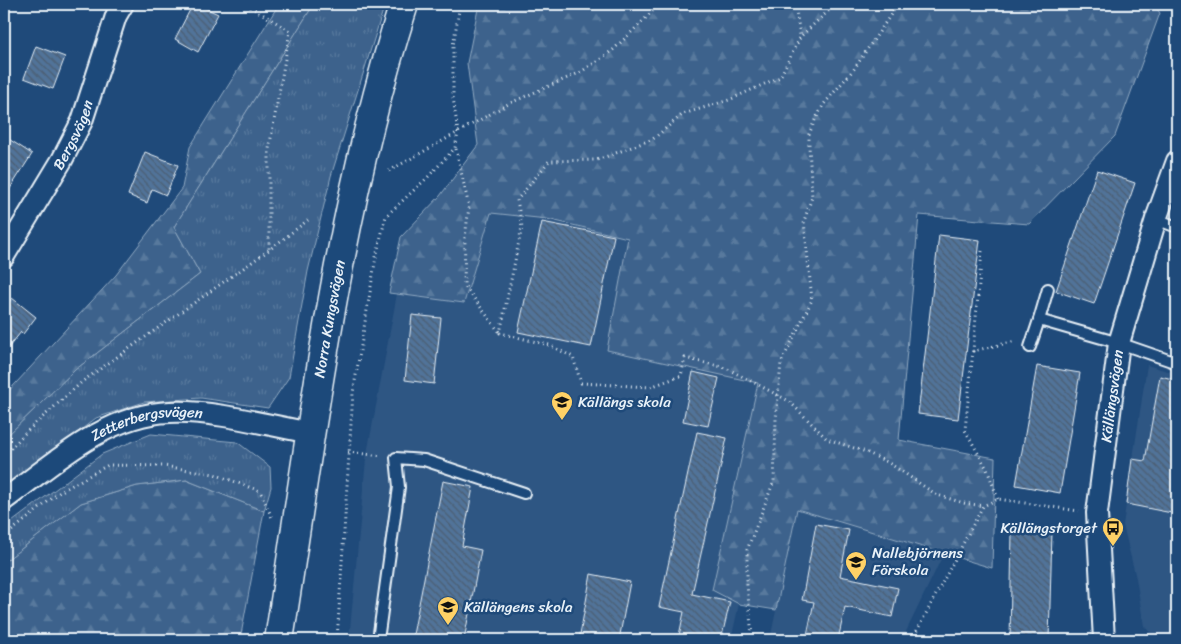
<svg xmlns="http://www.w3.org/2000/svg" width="1181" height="644" font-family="Sriracha,sans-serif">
  <defs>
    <pattern id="forest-firs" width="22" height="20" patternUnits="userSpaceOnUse" patternTransform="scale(1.25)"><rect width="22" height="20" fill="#3c628c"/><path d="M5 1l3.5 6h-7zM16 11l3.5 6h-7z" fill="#58799d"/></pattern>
    <pattern id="park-tufts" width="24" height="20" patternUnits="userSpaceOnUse" patternTransform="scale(1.25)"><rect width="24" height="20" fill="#3c628c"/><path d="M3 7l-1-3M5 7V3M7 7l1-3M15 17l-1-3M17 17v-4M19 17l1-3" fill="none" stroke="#58799d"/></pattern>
    <pattern id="building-back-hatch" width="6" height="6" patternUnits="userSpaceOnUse" patternTransform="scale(1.25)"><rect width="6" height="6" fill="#517399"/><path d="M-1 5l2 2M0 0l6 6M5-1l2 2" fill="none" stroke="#4c5e72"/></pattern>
  </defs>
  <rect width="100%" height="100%" fill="#1f4a7a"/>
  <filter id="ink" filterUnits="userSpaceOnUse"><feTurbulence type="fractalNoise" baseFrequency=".02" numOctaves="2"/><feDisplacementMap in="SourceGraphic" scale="10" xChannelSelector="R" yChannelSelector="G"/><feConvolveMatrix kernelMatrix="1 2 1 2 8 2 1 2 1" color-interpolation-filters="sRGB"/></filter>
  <g filter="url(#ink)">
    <g fill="#2e5683">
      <path d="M 491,213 L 547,219 L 628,238 L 608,350 L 759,382 L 712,590 L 739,604 L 731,640 L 349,640 L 366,459 L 397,294 L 464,303 Z"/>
      <path d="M 1147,365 L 1177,374 L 1177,640 L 1157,640 L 1144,626 L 1136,578 L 1123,525 Z"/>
      <path d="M 797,508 L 944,553 L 902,640 L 770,640 Z"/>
    </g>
    <g fill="url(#forest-firs)" stroke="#92aac2">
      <path d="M 279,4 L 314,4 L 174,227 L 200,274 L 75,370 L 4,439 L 4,396 L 116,275 L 182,188 L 190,147 Z"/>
      <path d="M 479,4 L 1153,4 L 1160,13 L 1115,136 L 1029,224 L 919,215 L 899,440 L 995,458 L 992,568 L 797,509 L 776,610 L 739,604 L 712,590 L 758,383 L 607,350 L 628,238 L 547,219 L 491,213 L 464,303 L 389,293 L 401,237 L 440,196 L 478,145 L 467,63 Z"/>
      <path d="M 186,480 L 264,511 L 240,640 L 4,640 L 4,562 L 81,503 L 137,486 Z"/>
    </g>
    <g fill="url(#park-tufts)" stroke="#92aac2">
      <path d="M 314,4 L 385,4 L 331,176 L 308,271 L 289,377 L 268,408 L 201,398 L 144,402 L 96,418 L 4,490 L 4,439 L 75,370 L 200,274 L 174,227 Z"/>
      <path d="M 151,434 L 237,442 L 270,467 L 271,487 L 264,511 L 186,480 L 137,486 L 81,503 L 4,562 L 4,528 L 102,454 Z"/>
    </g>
    <g fill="url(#building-back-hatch)" stroke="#e8f1f8">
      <path d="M 193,4 L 197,4 L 218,14 L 198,52 L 175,39 Z"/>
      <path d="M 36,46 L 65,57 L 53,89 L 24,78 Z"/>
      <path d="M 4,136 L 32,154 L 4,198 Z"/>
      <path d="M 145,152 L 178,165 L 166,195 L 152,189 L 147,203 L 128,195 Z"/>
      <path d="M 1097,170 L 1135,183 L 1094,304 L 1056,291 Z"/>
      <path d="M 542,222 L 614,236 L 591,347 L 518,332 Z"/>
      <path d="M 939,235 L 980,240 L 958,419 L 918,414 Z"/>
      <path d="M 12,298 L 36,317 L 23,334 L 21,332 L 4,353 L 4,308 Z"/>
      <path d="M 412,315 L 441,318 L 434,384 L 405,380 Z"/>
      <path d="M 1037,366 L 1080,373 L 1060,493 L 1016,485 Z"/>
      <path d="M 693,372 L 719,378 L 708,426 L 683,421 Z"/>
      <path d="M 1160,376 L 1177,380 L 1177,514 L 1126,504 L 1132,459 L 1145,461 Z"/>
      <path d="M 697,432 L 727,438 L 692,594 L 730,602 L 721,640 L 678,640 L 684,612 L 659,607 Z"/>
      <path d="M 443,481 L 473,487 L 462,546 L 481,550 L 464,640 L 412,640 Z"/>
      <path d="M 816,524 L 849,530 L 840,576 L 898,588 L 892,617 L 845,607 L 838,640 L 806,640 L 814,602 L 802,600 Z"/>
      <path d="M 1012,531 L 1052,531 L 1049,640 L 1010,640 Z"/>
      <path d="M 591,574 L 630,582 L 619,640 L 579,640 Z"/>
    </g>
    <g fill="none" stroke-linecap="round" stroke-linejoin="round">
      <g stroke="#e8f1f8" stroke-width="14">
        <g id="service">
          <path d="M 1156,219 L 1177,227"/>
          <path d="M 1039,320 L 1048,289"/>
          <path d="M 1030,347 L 1039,320 L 1119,343 L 1177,363"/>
          <path d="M 378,640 L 399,487 L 396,458 L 424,460 L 524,493"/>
        </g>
      </g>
      <g stroke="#e8f1f8" stroke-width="24">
        <g id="minor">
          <path id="s1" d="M 4,256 L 62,160 L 82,121 L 116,16 L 123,4"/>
          <path id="s2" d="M 4,500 C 53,464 106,414 170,412 C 213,410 267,425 310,433"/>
          <path id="s3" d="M 1104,640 L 1097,513 L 1119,343 L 1156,219 L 1177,161"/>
        </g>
      </g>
      <g stroke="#e8f1f8" stroke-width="31">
        <g id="secondary">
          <path id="s4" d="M 279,640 C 312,427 338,210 404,4"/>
        </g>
      </g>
      <g stroke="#e8f1f8" stroke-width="3" stroke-dasharray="1 4" stroke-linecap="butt">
        <path d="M 246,4 L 290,31 L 269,149 L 269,249"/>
        <path d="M 795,4 L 800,35"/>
        <path d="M 836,4 L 801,36 L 780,77 L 729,100 L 683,114 L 653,139 L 597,160 L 549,161 L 517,200 L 522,227 L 500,333 L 549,345 L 573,357 L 581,383 L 650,387 L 681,376 L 685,358 L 726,368 L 789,401 L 827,439 L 866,452 L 889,463 L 937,495 L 964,503 L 983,506"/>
        <path d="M 456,149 L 469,207 L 465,238 L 464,285 L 500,333"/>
        <path d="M 389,171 L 510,103 L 581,72 L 613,50 L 644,20 L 659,4"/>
        <path d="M 982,251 L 973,351 L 1016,341"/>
        <path d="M 973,351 L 965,430 L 987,469 L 998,499"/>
        <path d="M 348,452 L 382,456"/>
        <path d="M 4,456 L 24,434 L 83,381 L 269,250 L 308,220"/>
        <path d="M 4,537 L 60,492 L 108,465 L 164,466 L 214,474 L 260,491 L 273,520"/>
        <path d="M 253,640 L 254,633"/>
        <path d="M 337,640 L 353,393 L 376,257 L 386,216 L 427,178 L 455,148 L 458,133 L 453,97 L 453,46 L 460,4"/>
        <path d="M 751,640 L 752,636 L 747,585 L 747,550 L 774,481 L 776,419 L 781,363 L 812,300 L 804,221 L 812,197 L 809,146 L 809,134 L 815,120 L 824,104 L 854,69 L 898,4"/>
        <path d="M 912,640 L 983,506 L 998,499 L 1079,511"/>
      </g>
      <use href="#service" stroke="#1f4a7a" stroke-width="10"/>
      <use href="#minor" stroke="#1f4a7a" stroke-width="20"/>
      <use href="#secondary" stroke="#1f4a7a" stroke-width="28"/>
    </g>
  </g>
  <defs>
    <g id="school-pin" transform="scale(1.125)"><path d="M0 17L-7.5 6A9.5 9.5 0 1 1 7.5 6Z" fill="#ffd166" stroke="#1f4a7a"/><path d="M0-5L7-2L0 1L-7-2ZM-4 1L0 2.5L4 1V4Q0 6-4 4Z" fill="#111"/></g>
    <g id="bus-pin" transform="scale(1.125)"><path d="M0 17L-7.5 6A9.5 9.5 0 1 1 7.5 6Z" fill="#ffd166" stroke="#1f4a7a"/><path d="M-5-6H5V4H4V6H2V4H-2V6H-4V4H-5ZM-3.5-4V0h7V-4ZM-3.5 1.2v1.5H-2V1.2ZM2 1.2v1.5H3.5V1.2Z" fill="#111"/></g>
  </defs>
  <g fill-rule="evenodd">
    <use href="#school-pin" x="562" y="402"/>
    <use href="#bus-pin" x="1113" y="528"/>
    <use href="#school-pin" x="856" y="562"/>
    <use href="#school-pin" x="448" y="607"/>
  </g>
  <g text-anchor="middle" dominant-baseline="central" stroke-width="5" stroke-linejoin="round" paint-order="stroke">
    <g font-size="15" fill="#e8f1f8" stroke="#1f4a7a">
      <text stroke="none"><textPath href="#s1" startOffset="140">Bergsvägen</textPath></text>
      <text stroke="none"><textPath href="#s4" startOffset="325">Norra Kungsvägen</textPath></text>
      <text stroke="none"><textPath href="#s3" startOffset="245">Källängsvägen</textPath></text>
      <text stroke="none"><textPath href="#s2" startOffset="166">Zetterbergsvägen</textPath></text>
    </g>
    <g font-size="15" fill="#e8f1f8" stroke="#1f4a7a" text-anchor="start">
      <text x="578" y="402">Källängs skola</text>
      <text x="1097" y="528" text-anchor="end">Källängstorget</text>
      <text x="872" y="553">Nallebjörnens<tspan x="872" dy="17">Förskola</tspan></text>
      <text x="464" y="607">Källängens skola</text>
    </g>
  </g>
  <rect width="1181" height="644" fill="none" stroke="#1f4a7a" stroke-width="20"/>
  <rect x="10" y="10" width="1161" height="624" fill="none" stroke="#e8f1f8" stroke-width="2" filter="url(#ink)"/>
</svg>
